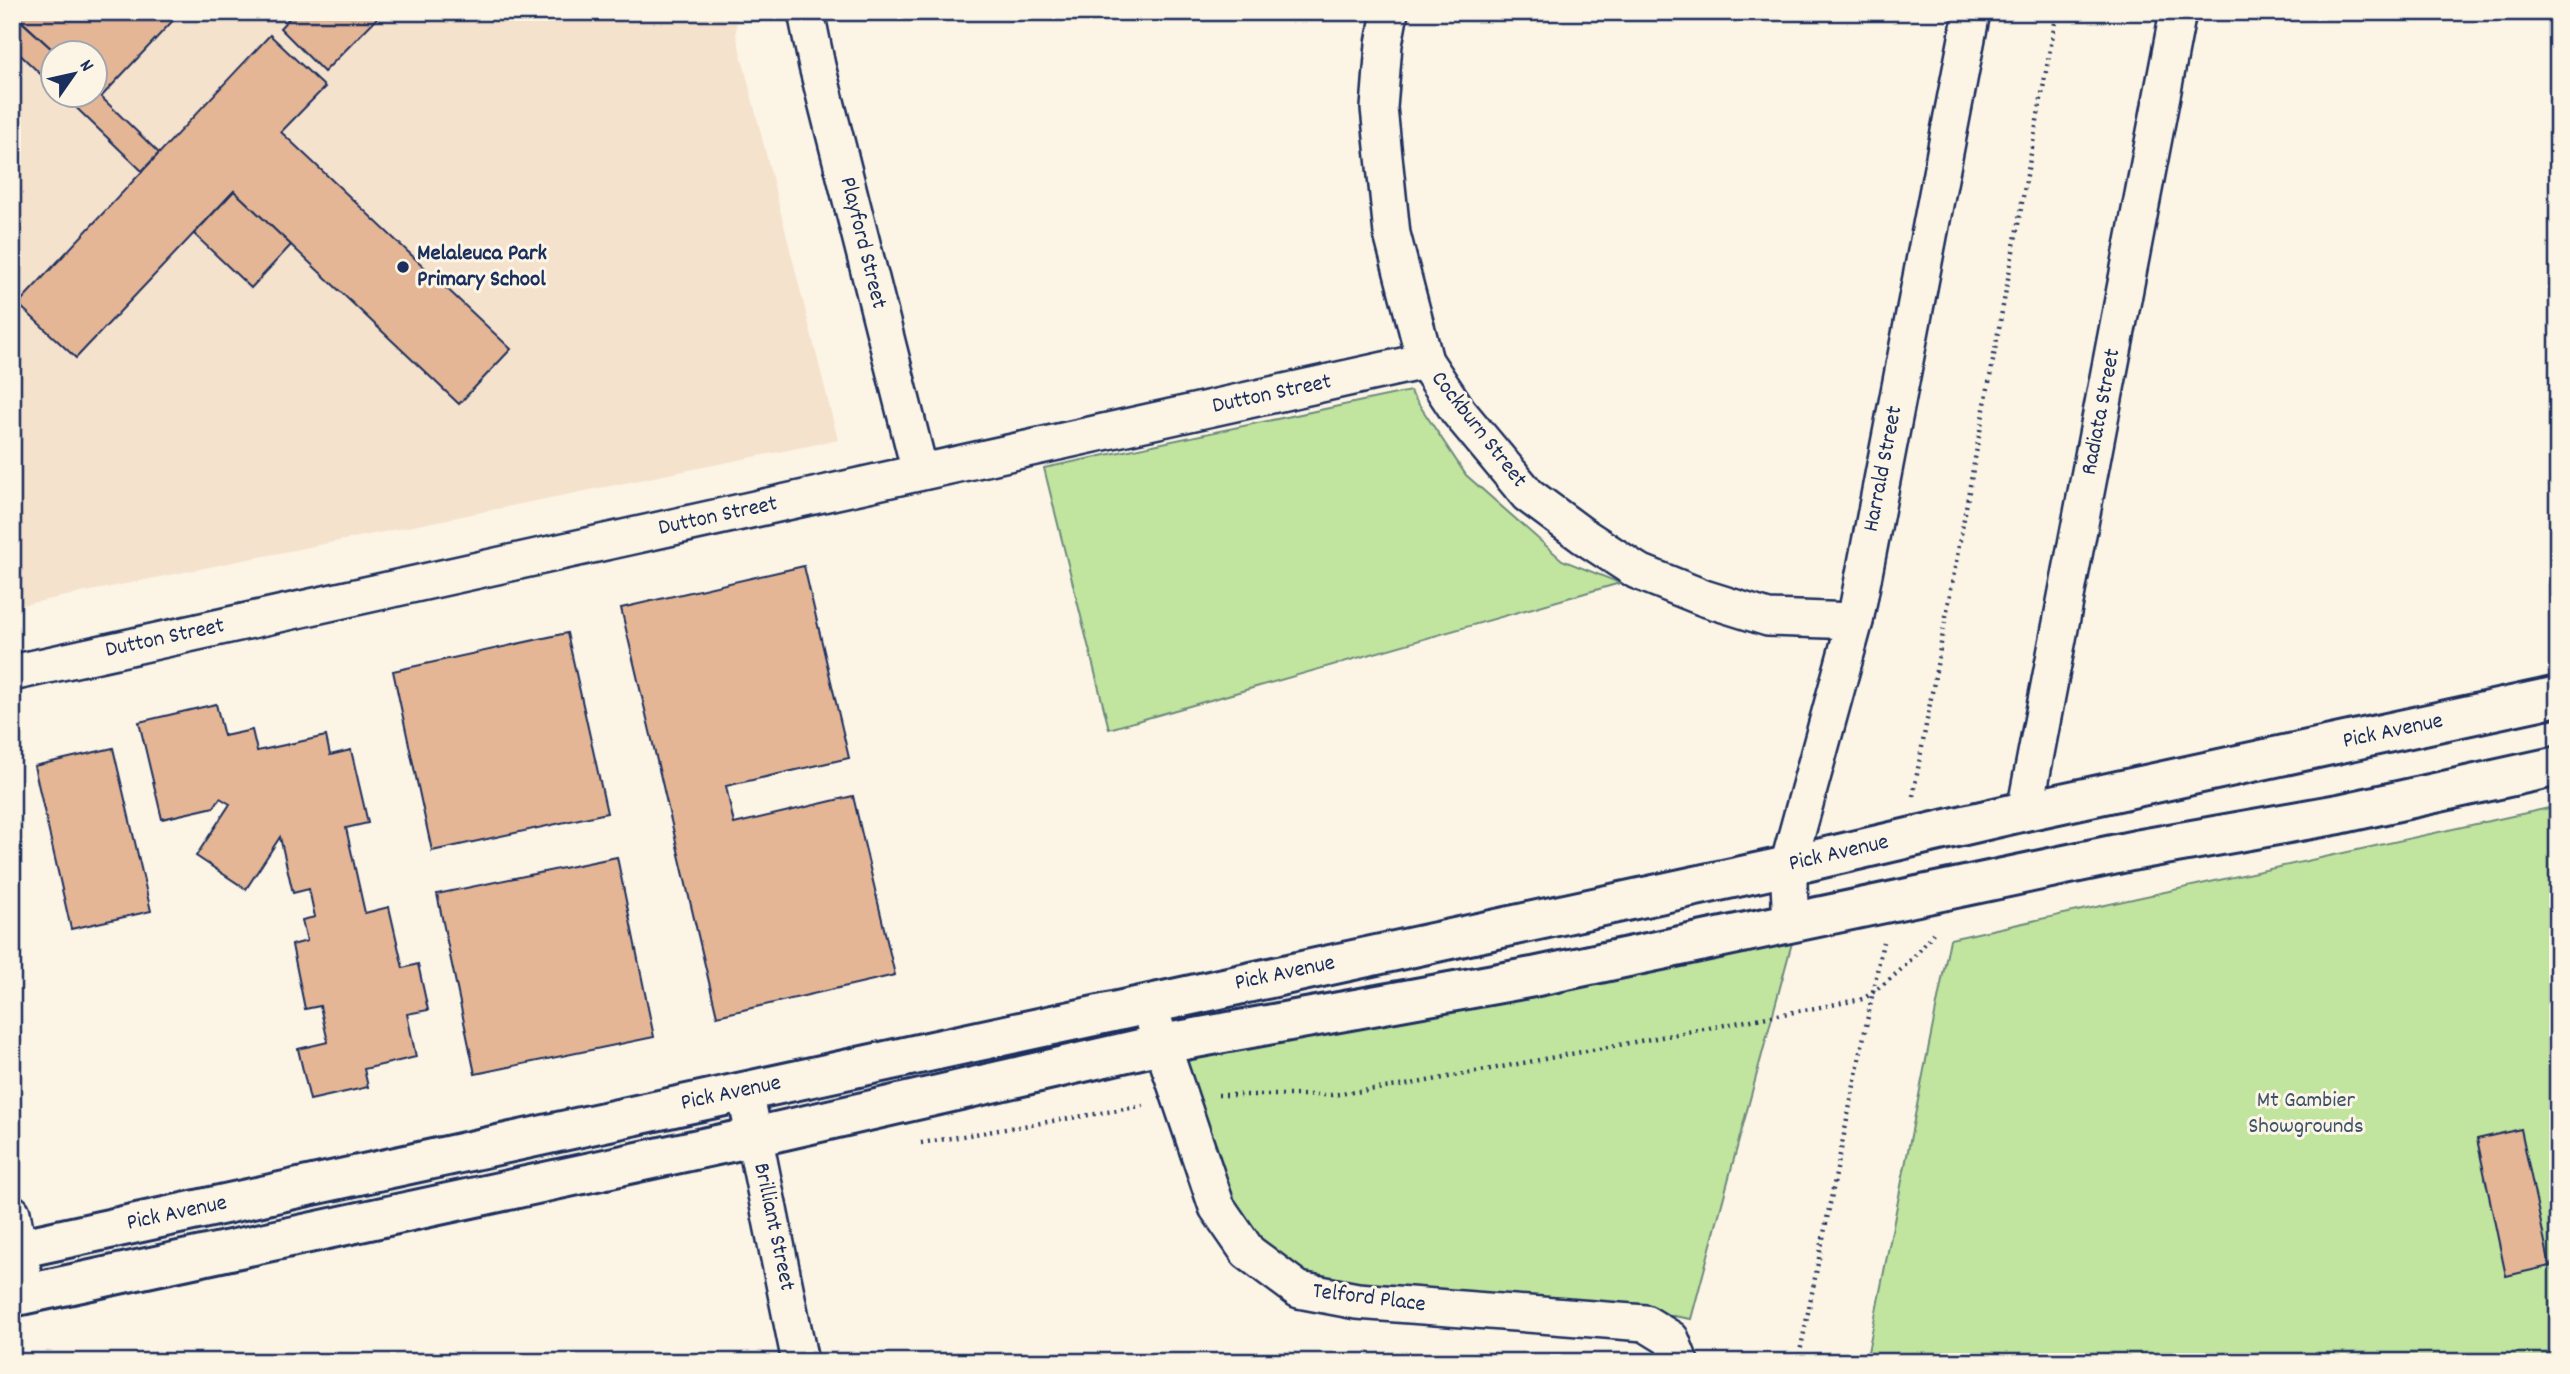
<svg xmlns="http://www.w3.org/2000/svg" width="2570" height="1374" font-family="Dekko,sans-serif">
  <rect width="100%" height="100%" fill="#fcf5e5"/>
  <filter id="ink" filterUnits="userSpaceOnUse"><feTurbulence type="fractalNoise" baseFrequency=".0143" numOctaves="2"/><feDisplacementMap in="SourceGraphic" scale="14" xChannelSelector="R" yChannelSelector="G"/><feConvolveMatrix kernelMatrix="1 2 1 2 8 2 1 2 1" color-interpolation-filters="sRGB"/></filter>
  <g filter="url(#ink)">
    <path fill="#f5e2cd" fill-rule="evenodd" d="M 12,12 L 737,12 L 736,34 L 838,440 L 12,607 ZM 52,52 L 94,52 L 94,94 L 52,94 Z"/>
    <g fill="#c1e49e" stroke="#6e8a7e" stroke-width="2">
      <path d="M 1410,391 L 1466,475 L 1562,560 L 1620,583 L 1109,729 L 1044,468 Z"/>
      <path d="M 2558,806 L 2558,1362 L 1866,1362 L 1950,939 Z"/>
      <path d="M 1793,939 L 1691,1319 L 1645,1311 L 1309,1279 L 1249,1230 L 1221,1180 L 1181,1059 Z"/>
    </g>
    <g fill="#e4b695" stroke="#1b2f5e" stroke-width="2">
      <path d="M 12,12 L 181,12 L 101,97 L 94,90 L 94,52 L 55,52 Z"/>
      <path d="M 295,12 L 333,12 L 335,14 L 337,12 L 383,12 L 324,72 L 280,28 Z"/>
      <path d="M 12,13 L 55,52 L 52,52 L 52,85 L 12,47 Z"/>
      <path d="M 270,35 L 325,87 L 281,132 L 511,349 L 459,404 L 234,191 L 76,358 L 18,304 Z"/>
      <path d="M 94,90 L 159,153 L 142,171 L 62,94 L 94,94 Z"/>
      <path d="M 234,191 L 291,245 L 251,288 L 194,234 Z"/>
      <path d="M 804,566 L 849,758 L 726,786 L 734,824 L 853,796 L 895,975 L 717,1016 L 621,608 Z"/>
      <path d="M 567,633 L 607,813 L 432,851 L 393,671 Z"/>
      <path d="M 216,704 L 224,736 L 252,730 L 257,751 L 326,736 L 330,755 L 351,750 L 368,823 L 346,828 L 365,913 L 389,907 L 403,968 L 418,964 L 428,1010 L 407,1014 L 416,1057 L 364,1069 L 368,1087 L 310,1100 L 298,1049 L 328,1042 L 320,1006 L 305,1009 L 292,945 L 307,941 L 302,920 L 315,917 L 309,889 L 293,893 L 280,837 L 246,889 L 196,856 L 230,804 L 220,798 L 214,807 L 162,819 L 139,722 Z"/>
      <path d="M 113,748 L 151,911 L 71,929 L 34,766 Z"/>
      <path d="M 617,857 L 654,1037 L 475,1074 L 437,894 Z"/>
      <path d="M 2521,1129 L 2550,1266 L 2506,1276 L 2477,1139 Z"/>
    </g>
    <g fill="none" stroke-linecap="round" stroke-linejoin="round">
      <g stroke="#1b2f5e" stroke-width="40">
        <g id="street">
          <path d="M 806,12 L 817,66 L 920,472"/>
          <path d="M 1390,12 L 1384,44 L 1379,108 L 1392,234 L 1425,361 L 1458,411 L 1528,495 L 1582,535 L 1637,571 L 1704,598 L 1768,618 L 1855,621"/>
          <path d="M 12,673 L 1425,361"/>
          <path d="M 2025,811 L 2178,12"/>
          <path d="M 1791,922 L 1788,866 L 1855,621 L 1972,12"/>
          <path d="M 1148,1003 L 1217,1207 L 1248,1252 L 1299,1290 L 1357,1301 L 1645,1323 L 1671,1339 L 1680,1362"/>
          <path d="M 745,1091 L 800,1362"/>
          <path d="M 12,1213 L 27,1294"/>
        </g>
      </g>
      <g stroke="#1b2f5e" stroke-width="44">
        <g id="primary">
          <path d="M 12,1250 L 1788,866 L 2025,811 L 2558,696"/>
          <path d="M 12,1297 L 754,1137 L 1162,1044 L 1533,977 L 2136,850 L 2339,814 L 2558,766"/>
        </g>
      </g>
      <g stroke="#1b2f5e" stroke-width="4.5" stroke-dasharray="2 5" stroke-linecap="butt">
        <path d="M 1913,796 L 2057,12"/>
        <path d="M 1218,1095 L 1331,1095 L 1406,1085 L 1863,999 C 1890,981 1914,960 1933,933"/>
        <path d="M 921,1143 L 1143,1106"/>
        <path d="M 1798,1362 L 1883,942"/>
      </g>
      <use href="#street" stroke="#fcf5e5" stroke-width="35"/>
      <use href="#primary" stroke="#fcf5e5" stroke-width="38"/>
    </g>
  </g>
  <circle fill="#1b2f5e" stroke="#fcf5e5" stroke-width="2.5" cx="403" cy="267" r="7"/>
  <g text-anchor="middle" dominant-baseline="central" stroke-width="6" stroke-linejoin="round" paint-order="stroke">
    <g font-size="23" fill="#1b2f5e" stroke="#fcf5e5">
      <text transform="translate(862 243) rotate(76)">Playford Street</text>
      <text transform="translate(1272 395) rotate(-12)">Dutton Street</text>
      <text transform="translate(2102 412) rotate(-79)">Radiata Street</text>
      <text transform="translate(1478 430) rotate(52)">Cockburn Street</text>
      <text transform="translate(1884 469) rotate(-79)">Harrald Street</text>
      <text transform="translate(718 517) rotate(-12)">Dutton Street</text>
      <text transform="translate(165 639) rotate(-12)">Dutton Street</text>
      <text transform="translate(2393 732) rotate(-12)">Pick Avenue</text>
      <text transform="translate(1839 854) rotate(-13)">Pick Avenue</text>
      <text transform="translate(1285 974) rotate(-12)">Pick Avenue</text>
      <text transform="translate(731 1094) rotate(-12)">Pick Avenue</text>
      <text transform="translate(177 1214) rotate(-12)">Pick Avenue</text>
      <text transform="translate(773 1227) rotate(78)">Brilliant Street</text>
      <text transform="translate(1369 1299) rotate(7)">Telford Place</text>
    </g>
    <g font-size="23" font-weight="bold" fill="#1b2f5e" stroke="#fcf5e5" text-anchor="start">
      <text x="417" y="254">Melaleuca Park<tspan x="417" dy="26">Primary School</tspan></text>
    </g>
    <g font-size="23" fill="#3c536b" stroke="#fcf5e5">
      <text x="2306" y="1101">Mt Gambier<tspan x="2306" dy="26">Showgrounds</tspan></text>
    </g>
  </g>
  <rect width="2570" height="1374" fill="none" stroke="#fcf5e5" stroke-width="42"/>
  <rect x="21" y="21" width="2528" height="1332" fill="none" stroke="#1b2f5e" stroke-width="2.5" filter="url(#ink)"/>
  <g transform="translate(74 74) rotate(56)"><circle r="33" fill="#fcf5e5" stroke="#a2a6af" stroke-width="2"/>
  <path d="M0-5L12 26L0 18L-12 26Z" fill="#1b2f5e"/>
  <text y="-10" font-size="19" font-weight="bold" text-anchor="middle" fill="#1b2f5e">N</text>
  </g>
</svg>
